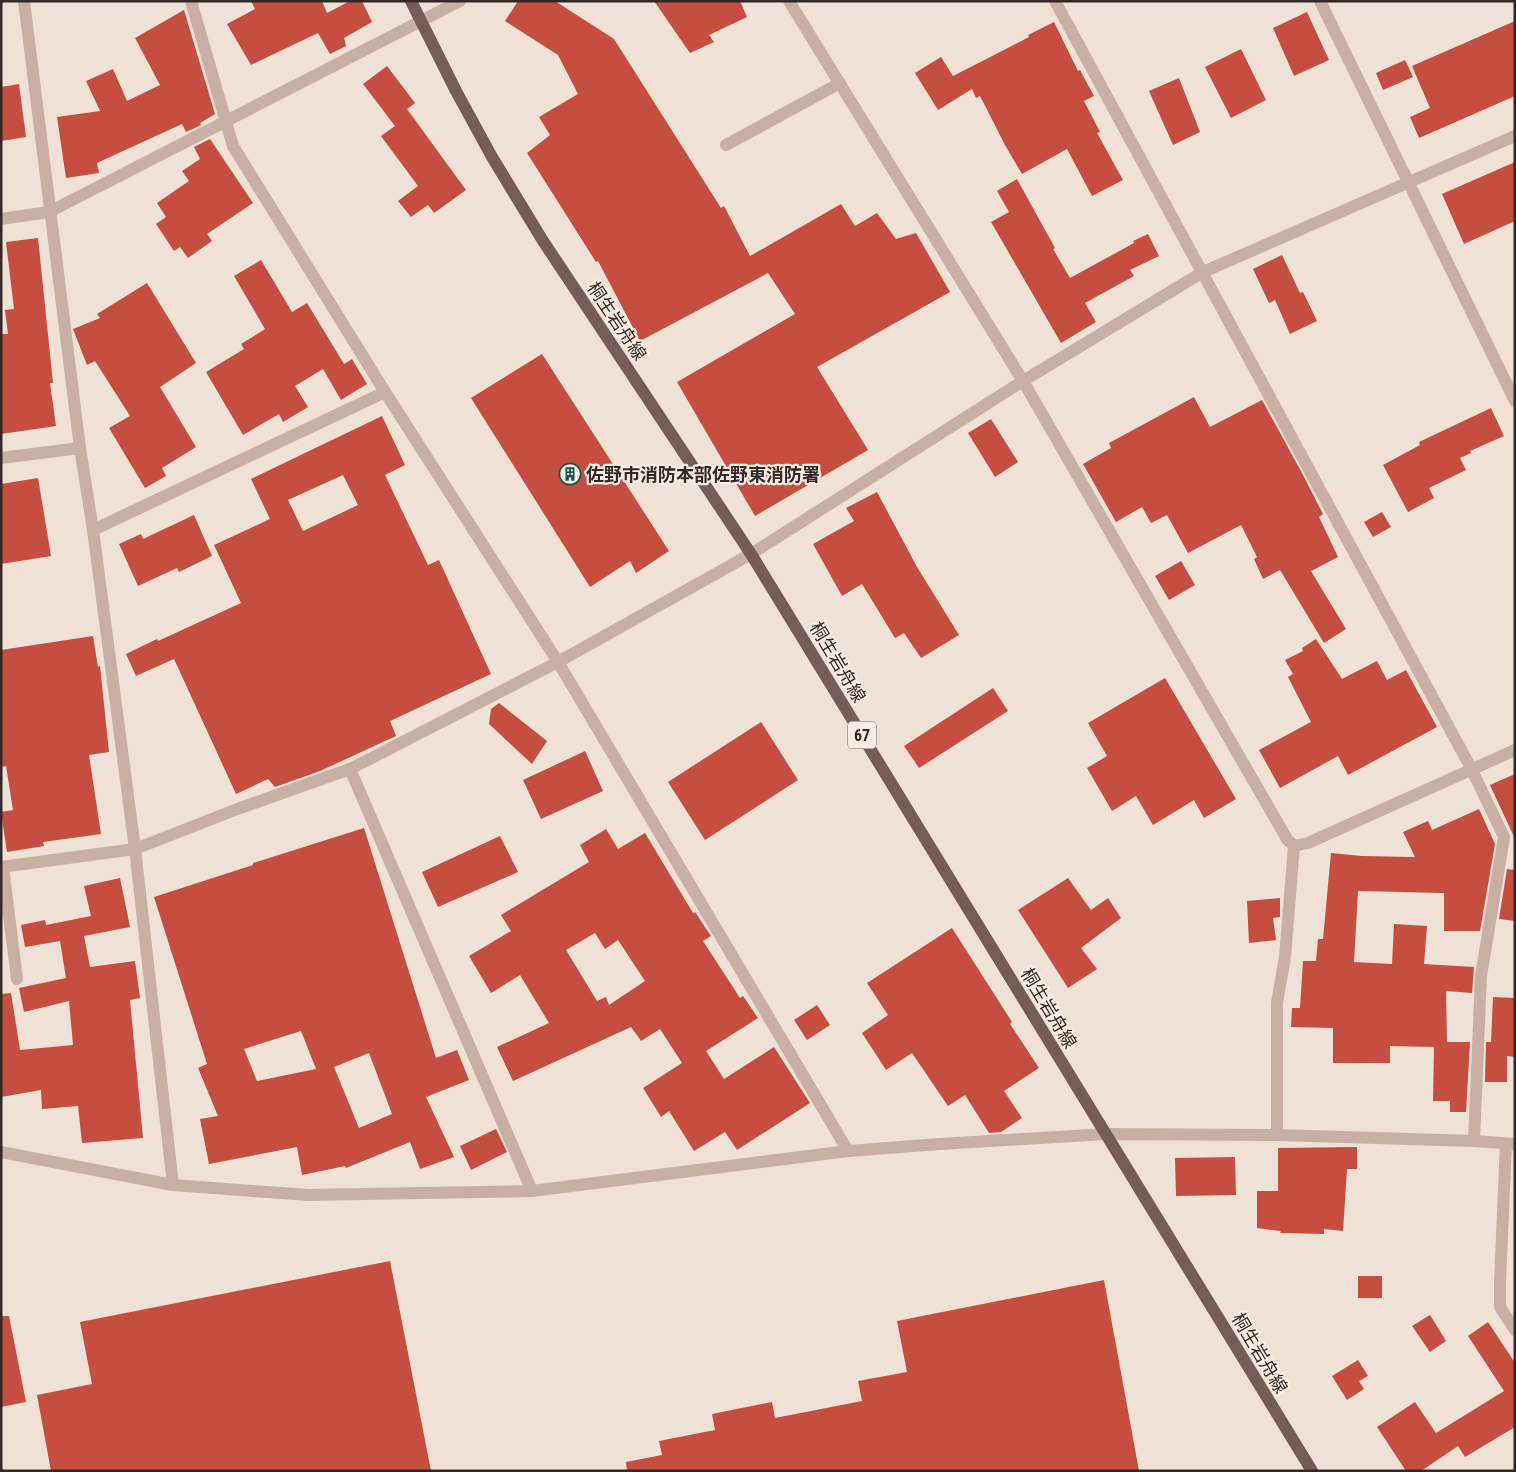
<svg xmlns="http://www.w3.org/2000/svg" width="1516" height="1472" font-family="'Roboto Condensed','Noto Sans JP',sans-serif">
  <rect width="100%" height="100%" fill="#f0e1d7"/>
  <g fill="#c54e40" fill-rule="evenodd">
    <path d="M 251,1 L 322,1 L 327,13 L 350,1 L 362,1 L 372,22 L 344,38 L 346,46 L 330,54 L 318,33 L 251,65 L 227,24 L 255,9 Z"/>
    <path d="M 518,1 L 555,1 L 614,39 L 721,208 L 724,206 L 750,256 L 841,204 L 855,226 L 877,213 L 896,239 L 916,233 L 950,292 L 817,367 L 868,450 L 755,516 L 677,382 L 795,314 L 768,273 L 640,341 L 598,261 L 596,262 L 527,153 L 550,135 L 539,117 L 578,94 L 558,55 L 505,21 Z"/>
    <path d="M 654,1 L 740,1 L 747,17 L 709,35 L 714,42 L 690,53 Z"/>
    <path d="M 184,10 L 215,114 L 200,123 L 201,125 L 186,132 L 182,124 L 97,163 L 99,173 L 66,178 L 57,117 L 100,111 L 86,81 L 113,69 L 127,101 L 160,85 L 135,38 Z"/>
    <path d="M 1307,12 L 1329,60 L 1294,76 L 1273,28 Z"/>
    <path d="M 1515,21 L 1515,96 L 1419,138 L 1410,117 L 1430,108 L 1412,66 Z"/>
    <path d="M 1054,22 L 1078,71 L 1080,70 L 1094,96 L 1084,101 L 1100,132 L 1097,133 L 1123,180 L 1092,196 L 1067,149 L 1022,174 L 1005,145 L 980,96 L 976,98 L 972,89 L 938,110 L 915,73 L 941,57 L 953,76 L 1029,37 L 1028,35 Z"/>
    <path d="M 1241,49 L 1266,100 L 1231,118 L 1205,67 Z"/>
    <path d="M 1405,60 L 1413,77 L 1383,90 L 1376,73 Z"/>
    <path d="M 387,66 L 415,103 L 407,109 L 466,190 L 434,213 L 428,205 L 411,217 L 398,201 L 418,186 L 381,136 L 395,126 L 363,84 Z"/>
    <path d="M 1179,78 L 1200,132 L 1173,145 L 1149,91 Z"/>
    <path d="M 19,84 L 26,137 L 1,141 L 1,87 Z"/>
    <path d="M 210,139 L 253,203 L 207,234 L 212,241 L 188,258 L 180,247 L 174,251 L 156,224 L 166,217 L 157,203 L 189,181 L 182,171 L 200,159 L 194,147 Z"/>
    <path d="M 1515,162 L 1515,221 L 1464,244 L 1442,194 Z"/>
    <path d="M 1017,179 L 1055,248 L 1053,249 L 1070,278 L 1134,243 L 1133,241 L 1148,234 L 1159,256 L 1130,270 L 1134,276 L 1085,303 L 1096,322 L 1061,343 L 991,222 L 1009,212 L 997,191 Z"/>
    <path d="M 38,238 L 53,383 L 50,383 L 56,426 L 1,434 L 1,334 L 8,334 L 5,310 L 14,309 L 6,242 Z"/>
    <path d="M 1282,255 L 1300,293 L 1303,292 L 1317,321 L 1290,334 L 1275,300 L 1269,303 L 1253,269 Z"/>
    <path d="M 261,260 L 292,312 L 307,303 L 344,364 L 352,359 L 367,384 L 341,400 L 323,369 L 295,386 L 308,407 L 283,422 L 279,414 L 243,435 L 206,372 L 244,349 L 241,344 L 265,329 L 234,276 Z"/>
    <path d="M 147,283 L 196,363 L 160,387 L 196,447 L 162,468 L 166,476 L 145,488 L 109,428 L 130,416 L 95,361 L 87,365 L 73,329 L 100,318 L 97,314 Z"/>
    <path d="M 542,354 L 669,551 L 636,573 L 630,561 L 590,587 L 471,398 Z"/>
    <path d="M 1194,397 L 1210,427 L 1262,400 L 1302,473 L 1323,514 L 1319,517 L 1338,557 L 1311,571 L 1346,629 L 1324,643 L 1280,570 L 1263,579 L 1254,559 L 1257,557 L 1241,525 L 1188,553 L 1167,515 L 1151,523 L 1142,507 L 1116,522 L 1083,464 L 1111,448 L 1109,443 Z"/>
    <path d="M 1491,408 L 1504,436 L 1470,451 L 1471,453 L 1460,458 L 1466,470 L 1429,488 L 1434,498 L 1408,512 L 1383,465 L 1420,445 L 1419,442 Z"/>
    <path d="M 382,416 L 405,465 L 385,475 L 428,565 L 439,560 L 491,674 L 390,721 L 396,736 L 320,771 L 275,787 L 268,779 L 236,794 L 174,659 L 136,676 L 126,654 L 157,639 L 158,641 L 241,603 L 214,545 L 270,519 L 251,479 ZM 343,475 L 358,505 L 303,531 L 288,500 Z"/>
    <path d="M 991,419 L 1018,462 L 995,477 L 968,433 Z"/>
    <path d="M 38,478 L 51,556 L 1,564 L 1,484 Z"/>
    <path d="M 877,492 L 917,567 L 959,635 L 921,658 L 904,633 L 895,638 L 862,584 L 842,596 L 813,544 L 854,521 L 846,508 Z"/>
    <path d="M 1382,512 L 1391,527 L 1373,537 L 1364,522 Z"/>
    <path d="M 194,515 L 212,556 L 179,572 L 177,568 L 138,586 L 119,544 L 141,534 L 143,539 Z"/>
    <path d="M 1181,561 L 1195,585 L 1169,600 L 1155,576 Z"/>
    <path d="M 93,636 L 98,667 L 100,666 L 109,752 L 89,755 L 101,834 L 43,842 L 44,846 L 7,852 L 1,812 L 13,810 L 6,766 L 1,767 L 1,650 Z"/>
    <path d="M 1316,639 L 1342,679 L 1377,661 L 1387,680 L 1406,670 L 1437,727 L 1348,775 L 1338,756 L 1280,788 L 1259,750 L 1311,722 L 1288,677 L 1293,674 L 1285,660 L 1303,651 L 1302,648 Z"/>
    <path d="M 1165,678 L 1236,799 L 1204,818 L 1194,800 L 1153,825 L 1136,796 L 1112,811 L 1087,768 L 1107,756 L 1088,723 Z"/>
    <path d="M 993,688 L 1008,711 L 919,768 L 904,746 Z"/>
    <path d="M 499,703 L 547,741 L 532,764 L 489,724 L 491,709 Z"/>
    <path d="M 761,722 L 798,780 L 705,840 L 668,782 Z"/>
    <path d="M 585,751 L 603,791 L 541,819 L 523,780 Z"/>
    <path d="M 1515,774 L 1515,839 L 1490,785 Z"/>
    <path d="M 1479,809 L 1495,844 L 1480,931 L 1444,931 L 1444,893 L 1358,891 L 1354,962 L 1392,964 L 1394,924 L 1427,926 L 1424,964 L 1474,967 L 1472,993 L 1446,991 L 1447,1042 L 1470,1042 L 1466,1112 L 1450,1112 L 1450,1101 L 1433,1101 L 1434,1047 L 1390,1046 L 1390,1063 L 1333,1063 L 1333,1028 L 1291,1027 L 1292,1008 L 1300,1008 L 1303,961 L 1316,961 L 1318,939 L 1323,939 L 1331,853 L 1362,856 L 1415,857 L 1403,832 L 1428,821 L 1432,830 Z"/>
    <path d="M 364,828 L 436,1058 L 457,1050 L 469,1080 L 426,1097 L 454,1157 L 420,1169 L 410,1142 L 346,1168 L 345,1166 L 302,1175 L 297,1147 L 209,1164 L 200,1119 L 218,1116 L 198,1068 L 207,1064 L 154,897 L 253,865 L 253,863 ZM 301,1031 L 316,1069 L 257,1081 L 244,1049 ZM 369,1053 L 392,1114 L 359,1128 L 334,1067 Z"/>
    <path d="M 606,829 L 618,849 L 645,833 L 693,913 L 695,912 L 711,936 L 703,941 L 740,998 L 743,996 L 758,1018 L 706,1051 L 724,1079 L 774,1047 L 810,1103 L 737,1150 L 725,1132 L 694,1151 L 669,1111 L 661,1117 L 643,1088 L 682,1063 L 660,1029 L 641,1041 L 631,1027 L 513,1081 L 497,1047 L 549,1023 L 520,975 L 491,993 L 469,956 L 511,931 L 501,915 L 589,862 L 580,845 ZM 595,933 L 605,949 L 618,940 L 645,981 L 609,1005 L 606,997 L 597,1001 L 566,950 Z"/>
    <path d="M 500,836 L 518,872 L 438,907 L 422,872 Z"/>
    <path d="M 1507,869 L 1515,870 L 1515,921 L 1499,919 Z"/>
    <path d="M 120,878 L 130,927 L 84,936 L 90,967 L 135,961 L 140,998 L 130,1000 L 143,1138 L 82,1143 L 78,1106 L 42,1109 L 41,1090 L 1,1097 L 1,994 L 11,993 L 20,1050 L 73,1045 L 69,1001 L 24,1012 L 19,988 L 66,978 L 60,941 L 25,947 L 21,925 L 45,920 L 46,925 L 91,916 L 84,886 Z"/>
    <path d="M 1068,878 L 1091,910 L 1108,898 L 1121,918 L 1081,948 L 1097,969 L 1068,988 L 1018,910 Z"/>
    <path d="M 1280,898 L 1280,917 L 1273,918 L 1276,940 L 1249,943 L 1247,901 Z"/>
    <path d="M 952,928 L 1012,1022 L 1010,1024 L 1039,1068 L 1004,1091 L 1022,1118 L 1001,1132 L 989,1133 L 965,1095 L 948,1106 L 912,1053 L 886,1070 L 862,1033 L 888,1015 L 867,983 Z"/>
    <path d="M 1493,997 L 1515,998 L 1515,1057 L 1507,1056 L 1507,1082 L 1485,1082 L 1486,1042 L 1491,1042 Z"/>
    <path d="M 817,1005 L 830,1025 L 807,1040 L 794,1020 Z"/>
    <path d="M 496,1129 L 507,1152 L 471,1170 L 460,1146 Z"/>
    <path d="M 1357,1147 L 1357,1169 L 1347,1169 L 1343,1231 L 1324,1229 L 1324,1234 L 1280,1233 L 1281,1231 L 1257,1228 L 1257,1191 L 1278,1191 L 1278,1148 Z"/>
    <path d="M 1235,1157 L 1236,1195 L 1176,1196 L 1175,1158 Z"/>
    <path d="M 390,1261 L 431,1471 L 51,1471 L 37,1395 L 92,1384 L 80,1322 Z"/>
    <rect x="1358" y="1276" width="24" height="22"/>
    <path d="M 1104,1280 L 1139,1471 L 627,1471 L 626,1462 L 662,1455 L 659,1441 L 715,1430 L 712,1414 L 772,1402 L 775,1418 L 862,1401 L 858,1381 L 907,1372 L 897,1321 Z"/>
    <path d="M 1430,1315 L 1446,1341 L 1430,1352 L 1412,1326 Z"/>
    <path d="M 1,1316 L 9,1316 L 26,1402 L 1,1407 Z"/>
    <path d="M 1488,1322 L 1515,1363 L 1515,1427 L 1465,1457 L 1458,1446 L 1421,1471 L 1406,1471 L 1377,1427 L 1415,1402 L 1436,1433 L 1504,1391 L 1468,1336 Z"/>
    <path d="M 1358,1360 L 1368,1376 L 1359,1381 L 1364,1389 L 1347,1400 L 1332,1376 Z"/>
  </g>
  <g fill="none" stroke-linecap="round" stroke-linejoin="round">
    <g stroke="#c8afa3" stroke-width="12">
      <path d="M 24,1 L 80,448 L 93,530 L 135,849 L 173,1185"/>
      <path d="M 191,1 L 233,146 L 385,392 L 558,662 L 848,1151"/>
      <path d="M 789,1 L 1023,381 L 1287,839 L 1294,846 L 1308,843 L 1515,750"/>
      <path d="M 1055,1 L 1471,768 L 1504,837 L 1481,976 L 1474,1141"/>
      <path d="M 1320,1 L 1515,401"/>
      <path d="M 726,145 L 840,83"/>
      <path d="M 1,219 L 49,212 L 460,1"/>
      <path d="M 1,458 L 80,448"/>
      <path d="M 93,530 L 385,392"/>
      <path d="M 350,769 L 532,1191"/>
      <path d="M 1,867 L 135,849 L 240,808 L 350,769 L 558,662 L 751,554 L 1023,381 L 1203,272 L 1515,136"/>
      <path d="M 3,867 L 17,979"/>
      <path d="M 1277,1135 L 1277,1003 L 1285,957 L 1294,846"/>
      <path d="M 1506,1144 L 1500,1281 L 1500,1307 L 1515,1330"/>
      <path d="M 1,1152 L 173,1185 L 308,1195 L 532,1191 L 848,1151 L 940,1144 L 1106,1134 L 1277,1135 L 1474,1141 L 1515,1144"/>
    </g>
    <path stroke="#755c56" stroke-width="12" d="M 411,1 L 456,91 L 492,157 L 543,241 L 751,554 L 1312,1471"/>
  </g>
  <defs>
    <g id="building-ring" transform="scale(1.125)"><circle r="9.5" fill="#f8ece3" stroke="#1c5450" stroke-width="1.5"/><path d="M-4-6H4V6H1V3H-1V6H-4ZM-2.5-4.3h1.7v1.8h-1.7ZM.8-4.3h1.7v1.8H.8ZM-2.5-1h1.7V.8h-1.7ZM.8-1h1.7V.8H.8Z" fill="#1c5450"/></g>
  </defs>
  <g fill-rule="evenodd">
    <use href="#building-ring" x="570" y="474"/>
  </g>
  <g text-anchor="middle" dominant-baseline="central" stroke-width="4.5" stroke-linejoin="round" paint-order="stroke">
    <rect fill="#f8ece3" stroke="#6e635e" stroke-width="1" x="848" y="721.5" width="28" height="27" rx="4"/>
    <g font-size="16" font-weight="bold" fill="#332825">
      <text x="862" y="735">67</text>
    </g>
    <g font-size="18" fill="#332825" stroke="#f8ece3">
      <text transform="translate(617 321) rotate(56)">桐生岩舟線</text>
      <text transform="translate(838 662) rotate(59)">桐生岩舟線</text>
      <text transform="translate(1049 1008) rotate(59)">桐生岩舟線</text>
      <text transform="translate(1260 1353) rotate(59)">桐生岩舟線</text>
    </g>
    <g font-size="18" font-weight="bold" fill="#332825" stroke="#f8ece3" text-anchor="start">
      <text x="586" y="474">佐野市消防本部佐野東消防署</text>
    </g>
  </g>
  <rect width="1516" height="1472" fill="none" stroke="#332825" stroke-width="5"/>
</svg>
